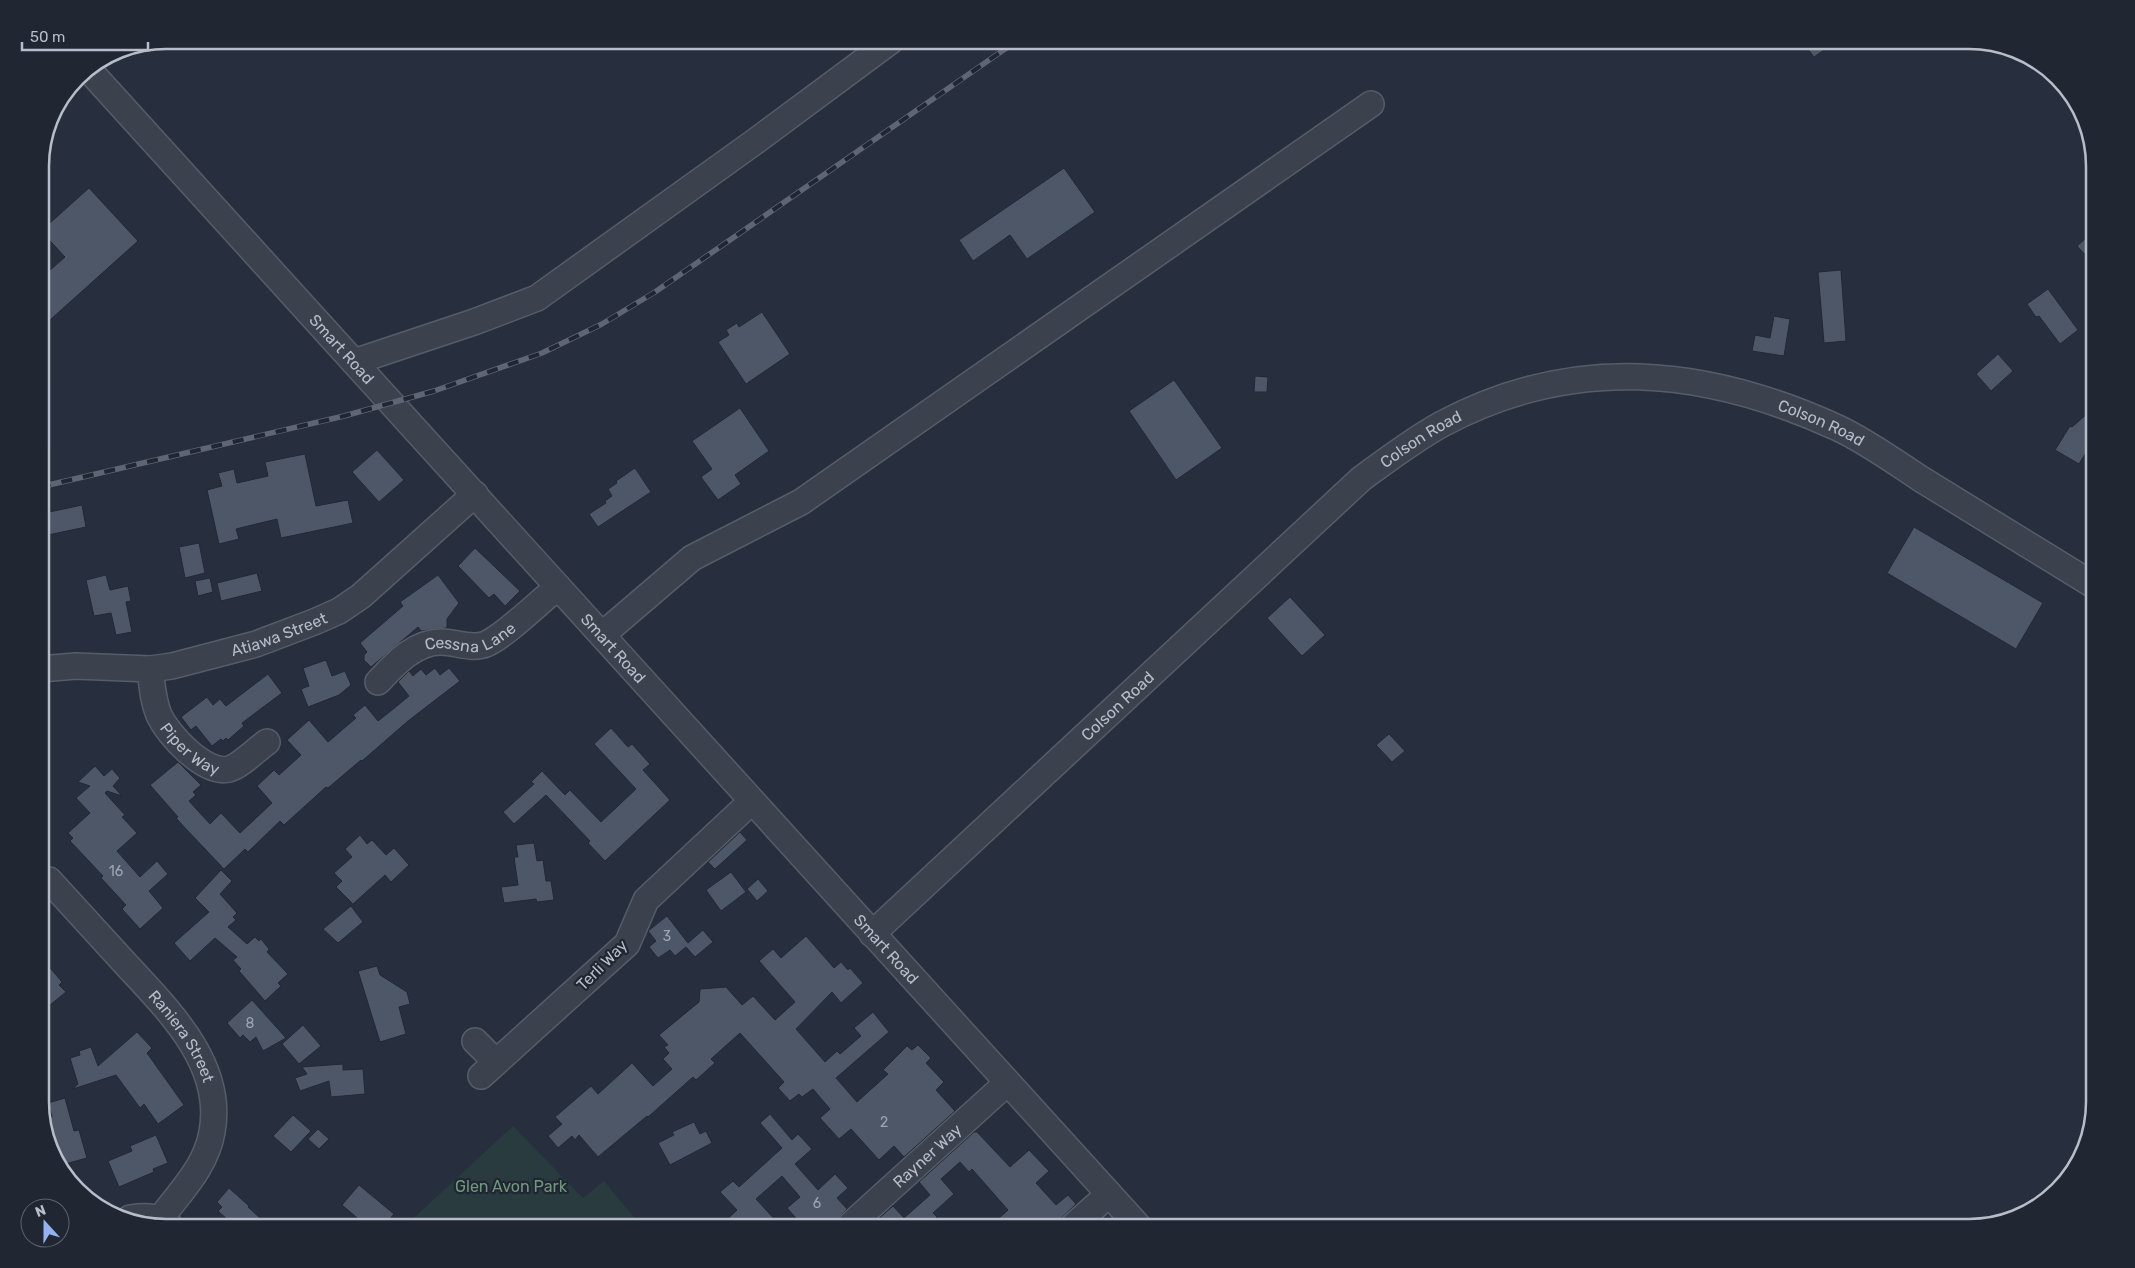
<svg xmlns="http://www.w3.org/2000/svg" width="2135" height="1268" font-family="Rubik,sans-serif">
  <rect width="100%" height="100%" fill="#272f3e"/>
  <path fill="#293b3f" d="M 513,1126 L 583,1198 L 604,1181 L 643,1228 L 403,1228 Z"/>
  <g fill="#4e5767" stroke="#222935">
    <path d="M 1801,40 L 1838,40 L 1814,57 Z"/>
    <path d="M 1064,168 L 1095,212 L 1027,259 L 1010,235 L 973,261 L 959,240 Z"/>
    <path d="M 89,188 L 138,241 L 40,329 L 40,279 L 65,257 L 41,231 Z"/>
    <path d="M 2095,230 L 2095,265 L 2077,246 Z"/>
    <path d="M 1841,270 L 1846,341 L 1824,343 L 1818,272 Z"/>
    <path d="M 2048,289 L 2078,330 L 2060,344 L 2039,316 L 2036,317 L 2027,304 Z"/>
    <path d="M 762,312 L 790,354 L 746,384 L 718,342 L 729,335 L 726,330 L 737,323 L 739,327 Z"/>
    <path d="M 1774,316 L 1790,319 L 1784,356 L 1752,351 L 1755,335 L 1770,338 Z"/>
    <path d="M 1998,354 L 2013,371 L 1991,391 L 1976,374 Z"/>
    <path d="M 1255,376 L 1268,377 L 1267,392 L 1254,392 Z"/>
    <path d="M 1174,380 L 1222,448 L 1176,480 L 1129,411 Z"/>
    <path d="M 2095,407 L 2095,438 L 2079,464 L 2055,450 L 2070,426 L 2072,427 Z"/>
    <path d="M 740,408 L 769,451 L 735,475 L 741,484 L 718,500 L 701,477 L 712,469 L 692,441 Z"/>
    <path d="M 377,450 L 404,480 L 379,502 L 352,472 Z"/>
    <path d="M 305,454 L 316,506 L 348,500 L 353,523 L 281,538 L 277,519 L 236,529 L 239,539 L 219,544 L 207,490 L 222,486 L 218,473 L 234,469 L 237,483 L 268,476 L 265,462 Z"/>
    <path d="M 635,468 L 651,492 L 598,527 L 589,514 L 606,503 L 605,501 L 612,496 L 608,489 L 617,483 L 616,481 Z"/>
    <path d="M 82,505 L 86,527 L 43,536 L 40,514 Z"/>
    <path d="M 1914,527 L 2043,603 L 2016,649 L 1887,573 Z"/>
    <path d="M 199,543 L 205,573 L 185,578 L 179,547 Z"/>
    <path d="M 475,548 L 520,591 L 505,606 L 494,594 L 489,598 L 458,566 Z"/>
    <path d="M 257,573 L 262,591 L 221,601 L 217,583 Z"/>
    <path d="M 106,575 L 110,590 L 128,586 L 131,601 L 126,602 L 132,632 L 116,635 L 111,613 L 94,616 L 86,580 Z"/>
    <path d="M 438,575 L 459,603 L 447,619 L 447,628 L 421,631 L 418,627 L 371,667 L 364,660 L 364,655 L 367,652 L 360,643 L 403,606 L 400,602 Z"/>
    <path d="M 210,578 L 213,592 L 198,596 L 195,581 Z"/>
    <path d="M 1290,597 L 1325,635 L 1302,656 L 1267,618 Z"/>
    <path d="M 326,660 L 332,676 L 345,671 L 351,685 L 339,695 L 308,707 L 301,689 L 309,686 L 303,668 Z"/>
    <path d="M 435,668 L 440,675 L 449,668 L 460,681 L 408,721 L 362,761 L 361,760 L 328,788 L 326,787 L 284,825 L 280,821 L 248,852 L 245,849 L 224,869 L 187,830 L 176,818 L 178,817 L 150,785 L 178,762 L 201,785 L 193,792 L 196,795 L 189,801 L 210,824 L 221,813 L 240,833 L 272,803 L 257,786 L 274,770 L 279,775 L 301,755 L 287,740 L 309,720 L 328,742 L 356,718 L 353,715 L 365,705 L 378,721 L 392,710 L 409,696 L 398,682 L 409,671 L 413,676 L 421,669 L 426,675 Z"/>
    <path d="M 268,674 L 282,693 L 242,723 L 244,726 L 228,740 L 226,738 L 223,741 L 221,739 L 212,746 L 196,726 L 191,730 L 181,717 L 207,697 L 213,705 L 220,699 L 226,706 Z"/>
    <path d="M 611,728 L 628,747 L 632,744 L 650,764 L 643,770 L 670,800 L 605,861 L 588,843 L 590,841 L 546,795 L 514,824 L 503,812 L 534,784 L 531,782 L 542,771 L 565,795 L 570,790 L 601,822 L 636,789 L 594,744 Z"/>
    <path d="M 1389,734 L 1405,751 L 1392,762 L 1376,745 Z"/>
    <path d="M 95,766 L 104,776 L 112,769 L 120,778 L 113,786 L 122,796 L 107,791 L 105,793 L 125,815 L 122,817 L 137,833 L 117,851 L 140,877 L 157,861 L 168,874 L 149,891 L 163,908 L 140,929 L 122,909 L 126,905 L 101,878 L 103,876 L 70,841 L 73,838 L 68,833 L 90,813 L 76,798 L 90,786 L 78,782 Z"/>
    <path d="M 740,832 L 747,840 L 715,869 L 708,862 Z"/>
    <path d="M 360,835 L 367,844 L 372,840 L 386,855 L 394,848 L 409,865 L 391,882 L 385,875 L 353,904 L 336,887 L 342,881 L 334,873 L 352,857 L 345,849 Z"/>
    <path d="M 534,843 L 537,861 L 543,860 L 546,881 L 551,881 L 554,900 L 537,902 L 536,899 L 504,903 L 501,887 L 518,885 L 514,857 L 518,857 L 516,845 Z"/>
    <path d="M 221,870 L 232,881 L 220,894 L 237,913 L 233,917 L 236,920 L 228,927 L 247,944 L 255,937 L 259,941 L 261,939 L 269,949 L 267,952 L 288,974 L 278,983 L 281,986 L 265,1001 L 239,971 L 241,969 L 233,960 L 237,957 L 215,938 L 190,961 L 174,943 L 209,912 L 195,898 Z"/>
    <path d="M 731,872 L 746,892 L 721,911 L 706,890 Z"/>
    <path d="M 758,879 L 768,891 L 757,901 L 747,889 Z"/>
    <path d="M 351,906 L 363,922 L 338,943 L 323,929 Z"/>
    <path d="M 667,916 L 688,943 L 703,930 L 713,942 L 695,957 L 686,947 L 675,956 L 670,950 L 658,958 L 649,947 L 656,941 L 648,931 Z"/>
    <path d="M 806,936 L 834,968 L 841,962 L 848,970 L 850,968 L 863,983 L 841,1003 L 832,992 L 796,1029 L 825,1062 L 837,1051 L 840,1054 L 861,1036 L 854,1028 L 873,1012 L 889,1032 L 836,1078 L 857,1102 L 888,1074 L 883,1070 L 907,1046 L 912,1050 L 918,1045 L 931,1058 L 926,1063 L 944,1082 L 936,1090 L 955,1111 L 904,1157 L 894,1146 L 879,1160 L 851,1129 L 839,1139 L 820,1118 L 830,1109 L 813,1089 L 802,1097 L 799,1094 L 790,1101 L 778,1088 L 784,1082 L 740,1033 L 711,1059 L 715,1063 L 696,1080 L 693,1077 L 648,1117 L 647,1116 L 598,1157 L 579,1135 L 575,1140 L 572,1136 L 558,1148 L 548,1136 L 562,1124 L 555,1117 L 591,1086 L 598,1094 L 632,1063 L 653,1086 L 672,1069 L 663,1059 L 669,1053 L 664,1047 L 668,1045 L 659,1035 L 699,1002 L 700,989 L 726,987 L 742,1005 L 753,996 L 775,1020 L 795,1002 L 759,961 L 773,949 L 781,958 Z"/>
    <path d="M 40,956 L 62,982 L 59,985 L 66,992 L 50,1005 L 40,994 Z"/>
    <path d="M 377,966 L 380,975 L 407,992 L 410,1004 L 399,1007 L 406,1034 L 380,1042 L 358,971 Z"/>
    <path d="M 252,1000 L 286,1038 L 263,1051 L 256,1037 L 250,1042 L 243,1035 L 240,1038 L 227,1023 Z"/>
    <path d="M 303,1025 L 321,1046 L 299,1064 L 282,1044 Z"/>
    <path d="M 137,1032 L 152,1048 L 147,1053 L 184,1105 L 158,1124 L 144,1104 L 140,1108 L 116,1075 L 73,1089 L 78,1084 L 70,1058 L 80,1055 L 79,1051 L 91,1047 L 98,1066 Z"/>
    <path d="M 343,1064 L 343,1070 L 363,1069 L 365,1094 L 331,1097 L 329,1081 L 300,1091 L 295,1078 L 307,1074 L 302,1067 Z"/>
    <path d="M 65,1098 L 74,1131 L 79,1130 L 87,1158 L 58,1166 L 43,1119 L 52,1117 L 48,1103 Z"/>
    <path d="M 770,1114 L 792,1140 L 798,1134 L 812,1149 L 795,1164 L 818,1190 L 835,1174 L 848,1188 L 837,1198 L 847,1209 L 829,1228 L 805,1228 L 787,1208 L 800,1197 L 782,1176 L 756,1199 L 777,1222 L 770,1228 L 718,1228 L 737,1210 L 720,1192 L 733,1181 L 739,1187 L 782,1148 L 760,1123 Z"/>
    <path d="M 293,1115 L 311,1131 L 291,1152 L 273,1136 Z"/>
    <path d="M 694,1122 L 700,1134 L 706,1131 L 712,1143 L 670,1165 L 658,1143 L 674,1135 L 672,1132 Z"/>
    <path d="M 318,1129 L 329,1139 L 319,1149 L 308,1139 Z"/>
    <path d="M 974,1132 L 977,1132 L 1010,1167 L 1029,1150 L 1049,1171 L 1036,1183 L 1056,1205 L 1068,1195 L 1076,1204 L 1051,1228 L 988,1228 L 1008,1210 L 972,1169 L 969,1172 L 960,1162 L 941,1179 L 954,1194 L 933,1213 L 937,1217 L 925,1228 L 868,1228 L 893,1206 L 904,1218 L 930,1195 L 919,1182 Z"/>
    <path d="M 156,1135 L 168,1163 L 153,1169 L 154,1172 L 119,1187 L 108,1161 L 132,1151 L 130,1146 Z"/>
    <path d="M 359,1185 L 394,1214 L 382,1228 L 369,1228 L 342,1205 Z"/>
    <path d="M 229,1188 L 249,1206 L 248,1207 L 271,1228 L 237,1228 L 218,1211 L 222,1207 L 217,1202 Z"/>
  </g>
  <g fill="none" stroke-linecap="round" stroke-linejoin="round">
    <g stroke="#565d69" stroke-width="28">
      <g id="minor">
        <path id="s1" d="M 88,69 L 1140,1228"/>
        <path d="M 354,362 L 474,322 L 537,298 L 753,143 L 892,40"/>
        <path d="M 602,635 L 692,558 L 801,502 L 1371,104"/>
        <path id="s2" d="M 40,669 L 76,666 L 150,669 L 172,666 L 256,644 L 314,622 L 339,611 L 361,596 L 475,494"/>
        <path id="s3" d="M 150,669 C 152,685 153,701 159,715 C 168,735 205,775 229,769 C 239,767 257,749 267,742"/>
        <path id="s4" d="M 378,682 C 394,665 414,642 441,642 C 456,642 471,650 486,644 C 506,635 539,602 558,587"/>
        <path id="s5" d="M 49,880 C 74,907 98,934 123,961 C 166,1008 225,1063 212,1132 C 206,1167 180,1192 160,1219"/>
        <path id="s6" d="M 872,934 L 1361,479 C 1387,460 1413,440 1442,424 C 1573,354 1705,367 1838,428 C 1866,441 1895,462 1921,479 C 1979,515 2037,550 2095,586"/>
        <path d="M 475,1041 L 496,1062"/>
        <path d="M 481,1076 L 627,944 L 646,900 L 752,801"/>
        <path d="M 130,1218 C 149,1215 156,1216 172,1228"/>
        <path id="s7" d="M 847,1228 L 1007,1083"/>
        <path d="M 1071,1228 L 1109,1194"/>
      </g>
    </g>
    <use href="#minor" stroke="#3b424e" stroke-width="25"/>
    <g stroke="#5e6575" stroke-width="5.5">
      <path id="rail" d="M 40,487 L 344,416 L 434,391 L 542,353 L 602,324 L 655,292 L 1018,40"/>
    </g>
    <use href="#rail" stroke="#202733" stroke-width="4" stroke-dasharray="11" stroke-linecap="butt"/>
  </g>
  <g text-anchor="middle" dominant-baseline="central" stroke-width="4.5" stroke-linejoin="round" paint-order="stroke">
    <g font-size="14" fill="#9da4b0">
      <text x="116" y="871">16</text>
      <text x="667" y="936">3</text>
      <text x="250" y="1023">8</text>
      <text x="884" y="1122">2</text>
      <text x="817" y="1203">6</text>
    </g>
    <g font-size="16" fill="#b7bdc9" stroke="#202733">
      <text stroke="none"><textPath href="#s1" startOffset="378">Smart Road</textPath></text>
      <text stroke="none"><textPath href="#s6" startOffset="1160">Colson Road</textPath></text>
      <text stroke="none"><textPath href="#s6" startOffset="740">Colson Road</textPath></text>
      <text stroke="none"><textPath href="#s2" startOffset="244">Atiawa Street</textPath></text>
      <text stroke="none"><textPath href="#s4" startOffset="108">Cessna Lane</textPath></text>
      <text stroke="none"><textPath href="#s1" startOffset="782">Smart Road</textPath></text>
      <text stroke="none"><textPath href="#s6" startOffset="335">Colson Road</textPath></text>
      <text stroke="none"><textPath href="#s3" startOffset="94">Piper Way</textPath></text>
      <text stroke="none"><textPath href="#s1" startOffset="1188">Smart Road</textPath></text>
      <text transform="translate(602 965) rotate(-45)">Terli Way</text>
      <text stroke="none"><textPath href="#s5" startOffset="206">Raniera Street</textPath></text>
      <text stroke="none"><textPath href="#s7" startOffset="108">Rayner Way</textPath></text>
    </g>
    <g font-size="16" fill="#71987c" stroke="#202733">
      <text x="511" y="1186">Glen Avon Park</text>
    </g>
  </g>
  <path d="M0 0H2135V1268H0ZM166 49H1969A117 117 0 0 1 2086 166V1102A117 117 0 0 1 1969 1219H166A117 117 0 0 1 49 1102V166A117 117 0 0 1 166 49Z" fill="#202733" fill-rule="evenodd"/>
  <path fill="none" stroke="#b7bdc9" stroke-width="2.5" d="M166 49H1969A117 117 0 0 1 2086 166V1102A117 117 0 0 1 1969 1219H166A117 117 0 0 1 49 1102V166A117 117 0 0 1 166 49Z"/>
  <g transform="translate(45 1223) rotate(339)"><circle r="24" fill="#202733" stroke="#5c636f"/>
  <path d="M0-4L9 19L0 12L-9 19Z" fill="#95b2f0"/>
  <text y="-8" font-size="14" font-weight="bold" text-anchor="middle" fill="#b7bdc9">N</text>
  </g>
  <path d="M22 42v8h126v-8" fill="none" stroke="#b7bdc9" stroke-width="2.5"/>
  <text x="30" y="42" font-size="15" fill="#b7bdc9" stroke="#202733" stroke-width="4" paint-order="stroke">50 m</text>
</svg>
